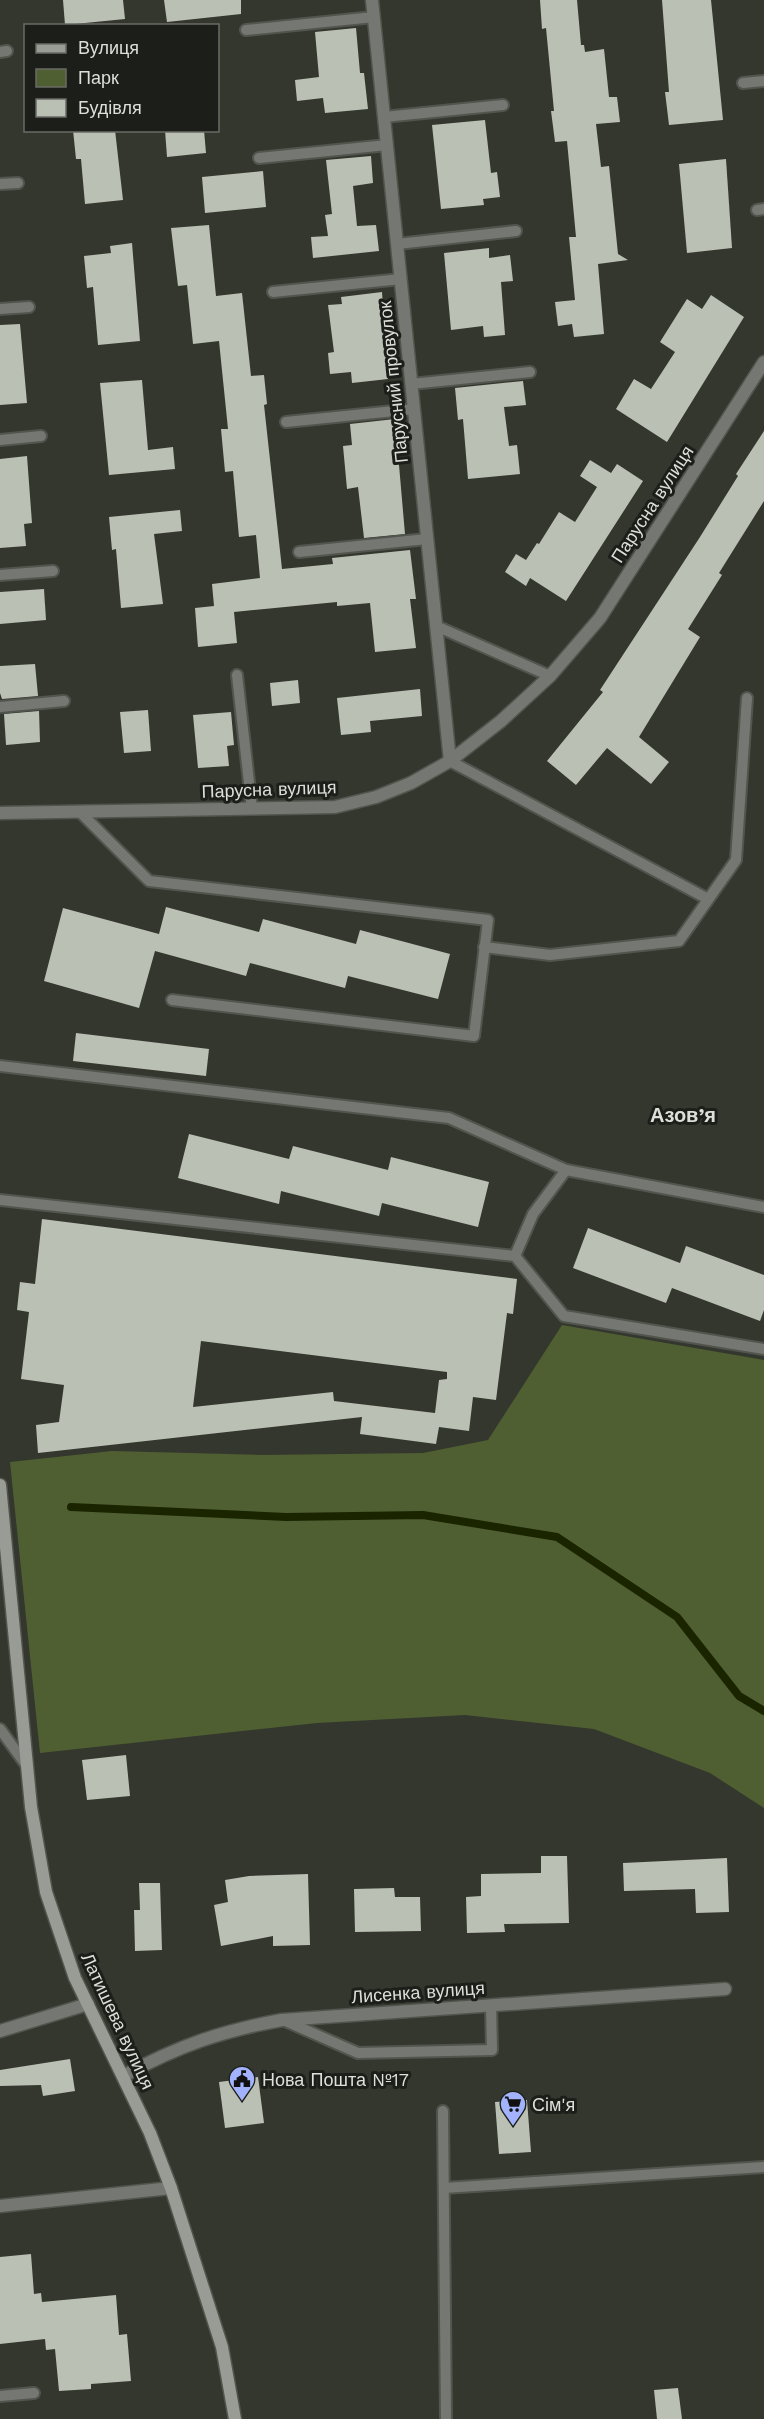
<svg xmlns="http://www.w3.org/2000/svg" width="764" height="2419" font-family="'Work Sans',sans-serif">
  <rect width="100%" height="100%" fill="#34372e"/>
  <path fill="#4f5f31" d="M 562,1325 L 764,1360 L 764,1808 L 710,1773 L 594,1729 L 465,1715 L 317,1723 L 40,1753 L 10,1462 L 112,1451 L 261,1455 L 423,1453 L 488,1440 Z"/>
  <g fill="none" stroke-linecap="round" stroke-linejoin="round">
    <path stroke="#1a2500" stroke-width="8" d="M 71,1507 L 286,1517 L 423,1515 L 557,1537 L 677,1617 L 739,1696 L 764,1711"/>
  </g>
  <g fill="#bbc0b4" fill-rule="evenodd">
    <path d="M 63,0 L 123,0 L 125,19 L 65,25 Z"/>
    <path d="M 164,0 L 241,0 L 241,14 L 167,22 Z"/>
    <path d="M 540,0 L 577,0 L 581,45 L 584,45 L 585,52 L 604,49 L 609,97 L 617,97 L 620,122 L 596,124 L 601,167 L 609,166 L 618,254 L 628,260 L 598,264 L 604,334 L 574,337 L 572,324 L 558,326 L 555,302 L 575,300 L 569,237 L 576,237 L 567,141 L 555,142 L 551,111 L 554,111 L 546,28 L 542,29 Z"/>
    <path d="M 662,0 L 711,0 L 723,120 L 669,125 L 665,92 L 669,92 Z"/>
    <path d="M 356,28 L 360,73 L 364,73 L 368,109 L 325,113 L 323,98 L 297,101 L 295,80 L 319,77 L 315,32 Z"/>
    <path d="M 485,120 L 491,173 L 497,172 L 500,197 L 483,199 L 484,205 L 441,209 L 432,125 Z"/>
    <path d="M 73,130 L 115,130 L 123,200 L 85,204 L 81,159 L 76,159 Z"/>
    <path d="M 165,130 L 204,130 L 206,153 L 167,157 Z"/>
    <path d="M 371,156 L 373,183 L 353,186 L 357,226 L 376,225 L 379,251 L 313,258 L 311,237 L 328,236 L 325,215 L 332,214 L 326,160 Z"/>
    <path d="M 726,159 L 732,248 L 687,253 L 679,164 Z"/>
    <path d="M 263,171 L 266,207 L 205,213 L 202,177 Z"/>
    <path d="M 209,225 L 216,296 L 242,293 L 251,376 L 264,375 L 267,404 L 264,405 L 282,569 L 333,564 L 332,558 L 410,550 L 416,599 L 410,599 L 416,648 L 375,652 L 370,603 L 337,606 L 337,602 L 234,612 L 237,643 L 198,647 L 195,608 L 214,606 L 212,584 L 260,578 L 256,535 L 239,537 L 233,471 L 225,472 L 221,429 L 228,429 L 219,341 L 193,344 L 187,285 L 178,286 L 171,228 Z"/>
    <path d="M 132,243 L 140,341 L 98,345 L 93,287 L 87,288 L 84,256 L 111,253 L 110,246 Z"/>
    <path d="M 489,248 L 489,258 L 510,255 L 513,281 L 501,282 L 505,335 L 484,337 L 483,326 L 451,330 L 444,253 Z"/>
    <path d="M 382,292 L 388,379 L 352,383 L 351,372 L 330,374 L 328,353 L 334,352 L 328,305 L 342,304 L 341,297 Z"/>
    <path d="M 711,295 L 744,317 L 667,442 L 616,409 L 634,379 L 651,389 L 675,352 L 660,342 L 687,299 L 702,309 Z"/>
    <path d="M 20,324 L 27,403 L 0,405 L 0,325 Z"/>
    <path d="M 142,380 L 148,450 L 173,447 L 175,469 L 109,475 L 100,383 Z"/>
    <path d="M 523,381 L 526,405 L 504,407 L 509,446 L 517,445 L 520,474 L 468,479 L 463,419 L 458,420 L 455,388 Z"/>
    <path d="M 395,419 L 405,534 L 364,538 L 358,487 L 347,489 L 343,446 L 352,445 L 350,424 Z"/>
    <path d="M 764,431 L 764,501 L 719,573 L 722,575 L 688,629 L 700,637 L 639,737 L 669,762 L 651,784 L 607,748 L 576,785 L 547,761 L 603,692 L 600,690 L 700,537 L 738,476 L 736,474 Z"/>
    <path d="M 27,456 L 32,523 L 24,524 L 26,546 L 0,548 L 0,459 Z"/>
    <path d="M 590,460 L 611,473 L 617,464 L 643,481 L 566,601 L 530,578 L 526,586 L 505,572 L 516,554 L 526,560 L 537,543 L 539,544 L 559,512 L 575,522 L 597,487 L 580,476 Z"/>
    <path d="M 180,510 L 182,531 L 154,534 L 163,604 L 121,608 L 116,549 L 112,550 L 109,517 Z"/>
    <path d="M 44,589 L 46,620 L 0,624 L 0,592 Z"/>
    <path d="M 35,664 L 38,696 L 2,699 L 0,693 L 0,666 Z"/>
    <path d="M 298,680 L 300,703 L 272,706 L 270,683 Z"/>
    <path d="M 420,689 L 422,716 L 370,721 L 371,732 L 341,735 L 337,698 Z"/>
    <path d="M 148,710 L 151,751 L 124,753 L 120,712 Z"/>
    <path d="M 39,711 L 40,742 L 6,745 L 4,714 Z"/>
    <path d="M 231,712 L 234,745 L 227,746 L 229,766 L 198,768 L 193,715 Z"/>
    <path d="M 166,907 L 259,932 L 263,919 L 356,944 L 360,930 L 450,954 L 438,999 L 348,976 L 345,988 L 250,963 L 246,976 L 155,951 L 139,1008 L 44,981 L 63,908 L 159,934 Z"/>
    <path d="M 76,1033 L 209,1049 L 206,1076 L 73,1061 Z"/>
    <path d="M 189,1134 L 289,1159 L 293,1146 L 388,1170 L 391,1157 L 489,1182 L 478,1227 L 382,1203 L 379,1216 L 281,1191 L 279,1204 L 178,1178 Z"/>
    <path d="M 42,1219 L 517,1279 L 513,1314 L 507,1313 L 496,1400 L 473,1397 L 469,1431 L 439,1427 L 436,1444 L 360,1434 L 362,1417 L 38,1453 L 36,1425 L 59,1422 L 64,1385 L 21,1379 L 29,1312 L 17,1310 L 20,1282 L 35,1284 ZM 201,1341 L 447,1372 L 447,1379 L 439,1380 L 435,1413 L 334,1401 L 333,1392 L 193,1407 Z"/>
    <path d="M 588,1228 L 680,1263 L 686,1246 L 764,1275 L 764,1310 L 760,1321 L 672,1288 L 666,1303 L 573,1268 Z"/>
    <path d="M 126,1755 L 130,1796 L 87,1800 L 82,1760 Z"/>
    <path d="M 541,1856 L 567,1856 L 569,1923 L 504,1924 L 505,1932 L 467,1933 L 466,1897 L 481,1896 L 481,1874 L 541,1873 Z"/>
    <path d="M 727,1858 L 729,1912 L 696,1913 L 695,1889 L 624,1891 L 623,1863 Z"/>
    <path d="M 308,1874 L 310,1945 L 273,1946 L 273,1936 L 221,1946 L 214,1905 L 228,1902 L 225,1880 L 249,1876 Z"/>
    <path d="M 139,1883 L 160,1883 L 162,1950 L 135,1951 L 134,1910 L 140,1910 Z"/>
    <path d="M 394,1888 L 395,1897 L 420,1897 L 421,1931 L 355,1932 L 354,1889 Z"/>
    <path d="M 70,2059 L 75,2091 L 43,2096 L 41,2085 L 0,2086 L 0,2070 Z"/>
    <path d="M 258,2077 L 264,2123 L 225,2128 L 219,2082 Z"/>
    <path d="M 527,2100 L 531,2152 L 499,2154 L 495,2102 Z"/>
    <path d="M 31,2254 L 34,2294 L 41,2293 L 42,2302 L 116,2295 L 119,2335 L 127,2334 L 131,2381 L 91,2384 L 91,2389 L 59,2391 L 55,2349 L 46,2350 L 45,2339 L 0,2344 L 0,2257 Z"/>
    <path d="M 678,2388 L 682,2419 L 657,2419 L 654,2390 Z"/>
  </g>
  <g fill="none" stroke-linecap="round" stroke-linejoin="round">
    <g stroke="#52554d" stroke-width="14">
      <g id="lane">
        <path d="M 246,30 L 374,17"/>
        <path d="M 0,52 L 7,51"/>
        <path d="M 743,83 L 764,81"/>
        <path d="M 384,117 L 503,105"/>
        <path d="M 259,158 L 387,145"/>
        <path d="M 0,184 L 18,183"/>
        <path d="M 757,210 L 764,209"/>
        <path d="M 397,244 L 516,231"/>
        <path d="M 273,292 L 401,279"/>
        <path d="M 0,309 L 29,307"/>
        <path d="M 411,384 L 530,372"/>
        <path d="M 286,422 L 414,409"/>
        <path d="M 0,440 L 41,436"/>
        <path d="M 299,552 L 427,539"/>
        <path d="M 0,575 L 53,571"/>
        <path d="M 436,626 L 550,676"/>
        <path d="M 237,675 L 252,809"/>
        <path d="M 0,707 L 64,701"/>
        <path d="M 450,761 L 708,899"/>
        <path d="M 80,812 L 149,881 L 488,920 L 474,1036 L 172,1000"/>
        <path d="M 484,947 L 550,955 L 679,941 L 736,860 L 747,698"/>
        <path d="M 0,1066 L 449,1118 L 566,1170 L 764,1207"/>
        <path d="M 0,1200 L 515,1256 L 564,1316 L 764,1349"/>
        <path d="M 515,1256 L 533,1214 L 566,1170"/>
        <path d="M 0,1729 L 27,1766"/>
        <path d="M 283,2020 L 358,2053 L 492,2050 L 491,2005"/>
        <path d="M 443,2111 L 446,2419"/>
        <path d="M 444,2188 L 764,2167"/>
        <path d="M 0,2396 L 34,2393"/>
      </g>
    </g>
    <g stroke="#52554d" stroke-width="15">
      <g id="street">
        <path d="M 372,0 L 450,761"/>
        <path d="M 0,813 L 335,807 L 376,797 L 411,783 L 450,761 L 501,721 L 550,676 L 600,618 L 764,362"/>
        <path d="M 0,2031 L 88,2004"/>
        <path d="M 123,2076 C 178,2046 221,2031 282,2020 L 725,1989"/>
        <path d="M 0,2206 L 171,2188"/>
      </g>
    </g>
    <g stroke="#52554d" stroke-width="15">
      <path id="secondary" d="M 0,1485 L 31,1807 L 46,1892 L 75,1978 L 150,2133 L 171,2188 L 222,2347 L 235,2419"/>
    </g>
    <use href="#lane" stroke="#757773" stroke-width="10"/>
    <use href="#street" stroke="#757773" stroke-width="12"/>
    <use href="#secondary" stroke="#999c94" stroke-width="12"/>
  </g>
  <defs>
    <g id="civic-pin" transform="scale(1.35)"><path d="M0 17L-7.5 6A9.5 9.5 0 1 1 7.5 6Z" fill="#a2b2fd" stroke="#1c1e1a"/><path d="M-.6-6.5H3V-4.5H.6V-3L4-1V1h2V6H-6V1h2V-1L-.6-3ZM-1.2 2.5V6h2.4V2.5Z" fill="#111"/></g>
    <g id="supermarket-pin" transform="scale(1.35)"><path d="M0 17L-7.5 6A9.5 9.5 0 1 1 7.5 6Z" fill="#a2b2fd" stroke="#1c1e1a"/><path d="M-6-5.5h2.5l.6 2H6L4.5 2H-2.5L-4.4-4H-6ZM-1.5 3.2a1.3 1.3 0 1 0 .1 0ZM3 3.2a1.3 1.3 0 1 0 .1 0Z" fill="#111"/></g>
  </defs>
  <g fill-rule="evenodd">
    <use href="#civic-pin" x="242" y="2079"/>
    <use href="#supermarket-pin" x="513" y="2104"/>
  </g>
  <g text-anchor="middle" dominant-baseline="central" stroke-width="6" stroke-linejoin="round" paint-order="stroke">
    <g font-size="18" fill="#dddfd9" stroke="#1c1e1a">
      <text transform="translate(393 382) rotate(-96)">Парусний провулок</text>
      <text transform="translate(652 504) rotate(-57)">Парусна вулиця</text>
      <text transform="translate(269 789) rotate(-2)">Парусна вулиця</text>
      <text transform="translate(418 1992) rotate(-4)">Лисенка вулиця</text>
      <text transform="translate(118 2021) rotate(65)">Латишева вулиця</text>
    </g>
    <g font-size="18" fill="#dddfd9" stroke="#1c1e1a" text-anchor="start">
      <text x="262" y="2079">Нова Пошта №17</text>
      <text x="532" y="2104">Сім'я</text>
    </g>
    <g font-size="20" font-weight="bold" fill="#dddfd9" stroke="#1c1e1a">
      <text x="683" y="1115">Азов’я</text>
    </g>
  </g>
  <rect x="24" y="24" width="195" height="108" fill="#1c1e1a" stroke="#696b66" stroke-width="1.5"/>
  <rect x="36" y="44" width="30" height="9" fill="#999c94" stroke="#696b66" stroke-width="1.5"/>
  <text x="78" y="54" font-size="18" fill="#dddfd9">Вулиця</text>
  <rect x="36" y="69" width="30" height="18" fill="#4f5f31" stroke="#696b66" stroke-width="1.5"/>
  <text x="78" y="84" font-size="18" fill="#dddfd9">Парк</text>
  <rect x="36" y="99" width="30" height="18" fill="#bbc0b4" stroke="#696b66" stroke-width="1.5"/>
  <text x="78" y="114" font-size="18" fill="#dddfd9">Будівля</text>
</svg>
